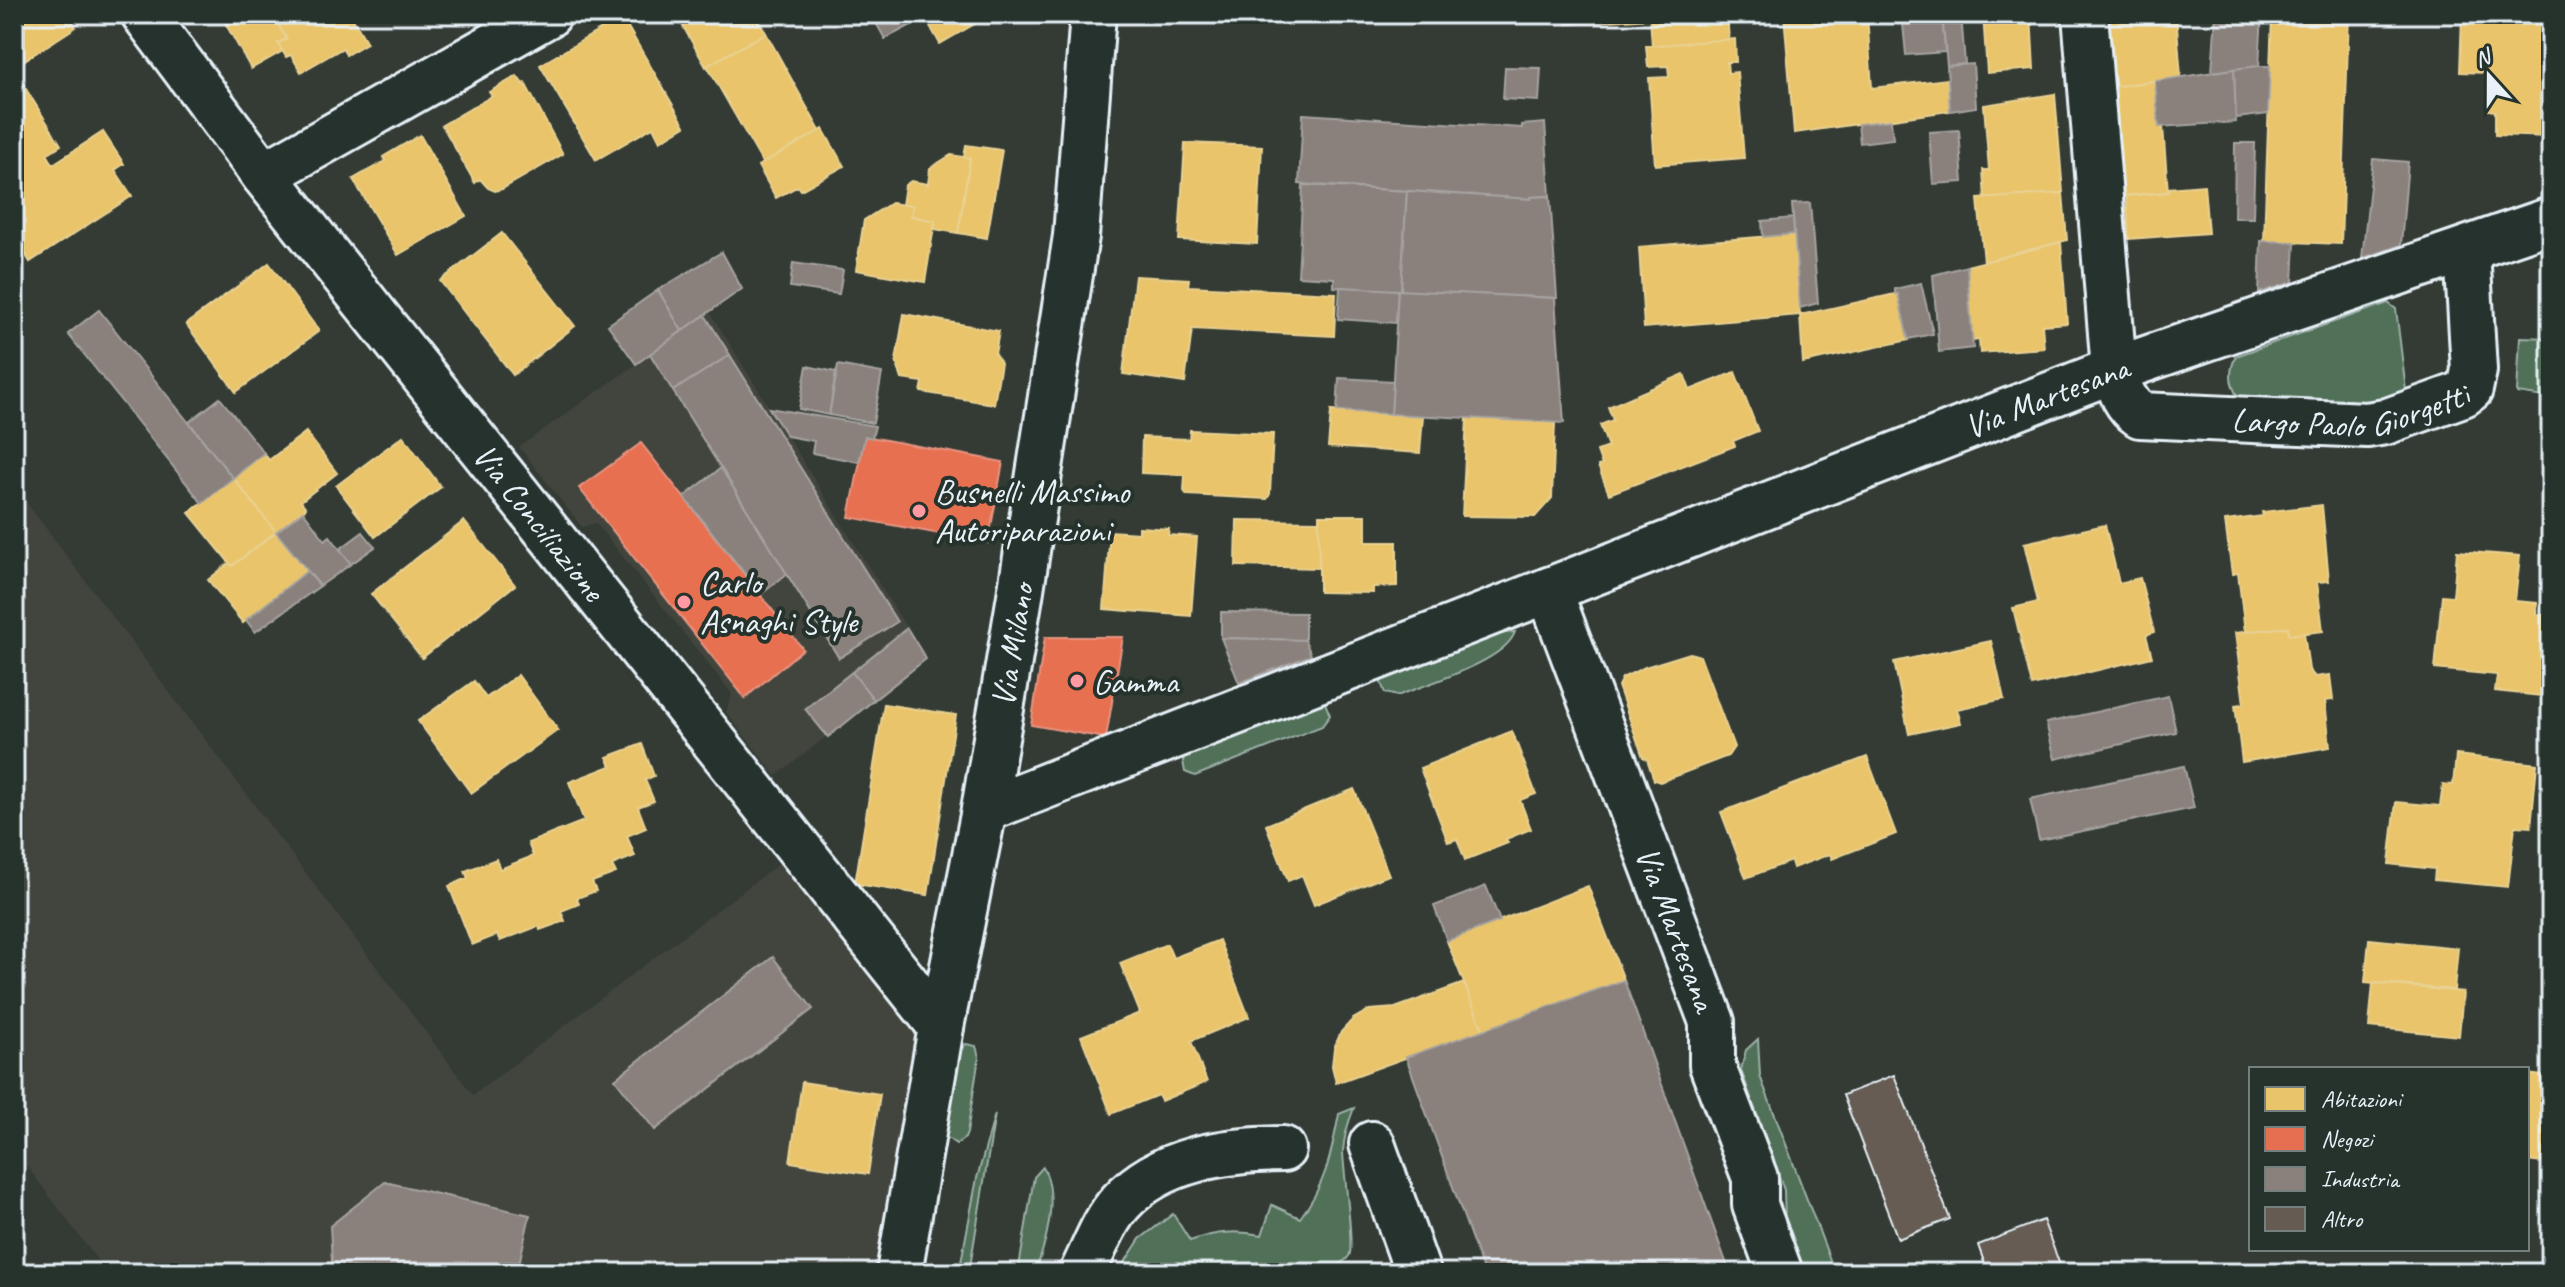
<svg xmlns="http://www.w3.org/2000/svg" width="2565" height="1287" font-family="Caveat,sans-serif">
  <rect width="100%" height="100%" fill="#333b34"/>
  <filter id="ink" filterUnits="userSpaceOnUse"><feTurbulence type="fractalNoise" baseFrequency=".0125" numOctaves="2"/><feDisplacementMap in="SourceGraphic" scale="16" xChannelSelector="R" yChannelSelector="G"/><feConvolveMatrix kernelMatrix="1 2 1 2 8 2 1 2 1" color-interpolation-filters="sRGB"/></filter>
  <g filter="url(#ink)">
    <g fill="#42453d">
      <path d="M 710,312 L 926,659 L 776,776 L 726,712 L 732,694 L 596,523 L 582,527 L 519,447 Z"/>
      <path d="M 14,486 L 473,1095 L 785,859 L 921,1031 L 882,1273 L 107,1273 L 14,1149 Z"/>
    </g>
    <g fill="#517059" stroke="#9cb0a8" stroke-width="2">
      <path d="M 2388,303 L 2396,309 L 2406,391 L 2379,409 L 2244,402 C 2229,390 2228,372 2236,356 Z"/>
      <path d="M 2520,337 L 2551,338 L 2551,398 L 2517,393 Z"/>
      <path d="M 1515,632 C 1505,662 1426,684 1397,696 L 1385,693 L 1380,680 L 1385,673 L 1497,634 Z"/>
      <path d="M 1316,700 L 1325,703 L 1330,715 L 1322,726 L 1195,776 L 1185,772 L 1183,761 L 1185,753 Z"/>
      <path d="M 1758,1039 L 1760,1076 L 1835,1273 L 1804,1273 L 1785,1225 L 1784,1190 L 1741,1070 L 1746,1050 Z"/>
      <path d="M 966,1044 L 976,1046 L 979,1057 L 967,1133 L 965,1138 L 956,1144 L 946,1137 L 946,1129 L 958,1053 Z"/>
      <path d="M 1354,1108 C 1348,1123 1344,1135 1343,1151 C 1343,1169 1355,1248 1349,1256 C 1344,1264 1330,1269 1322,1273 L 1118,1273 L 1140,1239 L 1173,1214 L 1190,1241 C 1215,1232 1235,1230 1262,1235 L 1272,1205 L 1300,1218 C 1326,1184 1331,1155 1339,1114 Z"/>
      <path d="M 995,1114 L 969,1273 L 959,1273 L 977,1178 Z"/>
      <path d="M 1043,1167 C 1059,1196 1046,1243 1035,1273 L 1018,1273 L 1034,1177 Z"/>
    </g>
    <g fill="#e9c46a" stroke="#e9d295" stroke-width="2">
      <path d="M 14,14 L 68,14 L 76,27 L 14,67 Z"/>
      <path d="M 220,14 L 272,14 L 287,39 L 278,43 L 283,51 L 251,69 Z"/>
      <path d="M 272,14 L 350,14 L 367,43 L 346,55 L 343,48 L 301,72 L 291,55 L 286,57 L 278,43 L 287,39 Z"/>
      <path d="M 676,14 L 755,14 L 766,33 L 706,67 Z"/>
      <path d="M 923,14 L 992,14 L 940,44 Z"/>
      <path d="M 1566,14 L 1727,14 L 1729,40 L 1652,46 L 1650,18 L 1567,24 Z"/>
      <path d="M 1784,14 L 1867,14 L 1872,88 L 1947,79 L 1950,111 L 1794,133 Z"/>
      <path d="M 1983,14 L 2031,14 L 2034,69 L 1987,73 Z"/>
      <path d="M 2105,14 L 2176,14 L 2181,77 L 2111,87 Z"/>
      <path d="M 2272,14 L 2349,14 L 2341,244 L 2264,241 Z"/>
      <path d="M 2462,14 L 2551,17 L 2551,137 L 2495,135 L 2495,111 L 2488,110 L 2489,73 L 2460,72 Z"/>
      <path d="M 622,17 L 685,126 L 660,141 L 653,127 L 596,160 L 540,65 Z"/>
      <path d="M 766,33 L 820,131 L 763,164 L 707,66 Z"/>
      <path d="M 1735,39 L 1736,62 L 1727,62 L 1728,73 L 1737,72 L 1744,158 L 1655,165 L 1649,78 L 1669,77 L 1668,66 L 1648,67 L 1646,46 Z"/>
      <path d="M 14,70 L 61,145 L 47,154 L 53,164 L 103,132 L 124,164 L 115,170 L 132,196 L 30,262 L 14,236 Z"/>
      <path d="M 517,76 L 523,84 L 525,83 L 563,154 L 502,189 L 495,191 L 488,188 L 480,179 L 475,183 L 442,125 L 492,96 L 489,92 Z"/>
      <path d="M 2155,81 L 2159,127 L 2163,127 L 2168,192 L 2119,196 L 2111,87 Z"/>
      <path d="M 2055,94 L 2063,193 L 1985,199 L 1983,170 L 1989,170 L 1984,105 Z"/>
      <path d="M 823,129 L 844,166 L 801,190 L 798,186 L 776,198 L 758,166 Z"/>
      <path d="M 420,135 L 466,216 L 398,255 L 353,179 L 385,161 L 383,157 Z"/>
      <path d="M 1185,143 L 1262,146 L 1257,244 L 1179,240 Z"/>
      <path d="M 966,145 L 1002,150 L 987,238 L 958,233 L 970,158 L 964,157 Z"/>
      <path d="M 951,155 L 970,158 L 958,233 L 934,229 L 935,221 L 911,216 L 913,206 L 902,205 L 905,185 L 911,181 L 928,184 L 930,168 Z"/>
      <path d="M 2204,185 L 2208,233 L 2129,239 L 2126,196 L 2168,192 L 2168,188 Z"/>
      <path d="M 2063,193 L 2067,240 L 1984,262 L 1978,199 Z"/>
      <path d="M 891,203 L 913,206 L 911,216 L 935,221 L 925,282 L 856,270 L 864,220 Z"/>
      <path d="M 502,233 L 575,326 L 513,375 L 440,281 Z"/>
      <path d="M 1794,234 L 1800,315 L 1644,328 L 1639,247 Z"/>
      <path d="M 2061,242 L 2067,323 L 2042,325 L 2044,348 L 1980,353 L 1979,340 L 1972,341 L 1967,266 Z"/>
      <path d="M 269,263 L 319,331 L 236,392 L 186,324 Z"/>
      <path d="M 1135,276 L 1189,279 L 1188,286 L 1336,293 L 1334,336 L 1192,329 L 1185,383 L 1123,374 Z"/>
      <path d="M 1895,294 L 1898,294 L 1909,340 L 1803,363 L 1800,315 Z"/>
      <path d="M 904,314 L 999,331 L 995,354 L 1001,363 L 994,404 L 921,392 L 923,382 L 902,379 L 896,361 Z"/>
      <path d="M 1735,372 L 1758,431 L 1733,441 L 1735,446 L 1609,494 L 1598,466 L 1602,465 L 1597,451 L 1608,447 L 1600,425 L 1613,420 L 1608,407 L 1684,374 L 1690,390 Z"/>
      <path d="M 1331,411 L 1423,416 L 1420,453 L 1328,447 Z"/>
      <path d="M 1467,418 L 1555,423 L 1552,498 L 1535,517 L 1462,516 Z"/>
      <path d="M 1190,430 L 1273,434 L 1270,494 L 1267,499 L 1187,495 L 1184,491 L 1185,475 L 1141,473 L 1142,437 L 1189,439 Z"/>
      <path d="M 306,432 L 337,473 L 301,501 L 306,508 L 276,532 L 233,478 L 264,453 L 269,460 Z"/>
      <path d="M 403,436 L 441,487 L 375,537 L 336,486 Z"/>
      <path d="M 233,478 L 276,532 L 232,566 L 189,513 Z"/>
      <path d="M 2322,505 L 2329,581 L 2317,582 L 2323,631 L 2289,635 L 2288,627 L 2245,632 L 2238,573 L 2232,574 L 2225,521 L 2263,516 L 2262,512 Z"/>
      <path d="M 1319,515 L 1366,515 L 1366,542 L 1397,542 L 1397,586 L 1373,587 L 1373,593 L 1319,592 Z"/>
      <path d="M 1237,520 L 1319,521 L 1319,568 L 1236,566 Z"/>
      <path d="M 464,521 L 515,585 L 422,658 L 371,594 Z"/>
      <path d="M 2105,525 L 2119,583 L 2140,578 L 2154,632 L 2146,635 L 2152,657 L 2032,686 L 2013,608 L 2038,602 L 2024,543 Z"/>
      <path d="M 1139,527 L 1169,529 L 1168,535 L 1197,537 L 1191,616 L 1104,609 L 1110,531 L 1139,533 Z"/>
      <path d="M 276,532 L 307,571 L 243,623 L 208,580 L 229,563 L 232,566 Z"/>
      <path d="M 2457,551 L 2520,556 L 2515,601 L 2537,603 L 2536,614 L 2551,615 L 2551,697 L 2495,691 L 2497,675 L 2435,669 L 2442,595 L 2453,596 Z"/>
      <path d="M 2288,627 L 2289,635 L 2304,633 L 2309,670 L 2315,677 L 2330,675 L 2333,700 L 2325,701 L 2330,747 L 2242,762 L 2235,705 L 2244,704 L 2235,633 Z"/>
      <path d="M 1991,641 L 2004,699 L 1957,709 L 1961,723 L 1909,734 L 1894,662 Z"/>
      <path d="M 1690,653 L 1700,656 L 1734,747 L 1728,756 L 1660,782 L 1654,780 L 1647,759 L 1643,757 L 1618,686 L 1622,678 L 1645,667 Z"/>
      <path d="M 518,675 L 558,730 L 471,793 L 418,721 L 474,681 L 486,698 Z"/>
      <path d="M 884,704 L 956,715 L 928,895 L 855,884 Z"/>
      <path d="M 1512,731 L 1536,794 L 1520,800 L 1531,829 L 1506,839 L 1508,843 L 1465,860 L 1457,839 L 1448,842 L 1420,768 Z"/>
      <path d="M 642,744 L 654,776 L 645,780 L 654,801 L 638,807 L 646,828 L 627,836 L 635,856 L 612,865 L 616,873 L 592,882 L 596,891 L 577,898 L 579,904 L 561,911 L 565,921 L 540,930 L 539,926 L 500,941 L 497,935 L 472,945 L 449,886 L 468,878 L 465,871 L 496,859 L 500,869 L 533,856 L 528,843 L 584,821 L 569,782 L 611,766 L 607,757 Z"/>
      <path d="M 2456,755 L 2537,764 L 2531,827 L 2515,826 L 2508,887 L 2434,880 L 2435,869 L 2389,864 L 2396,802 L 2440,806 L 2443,784 L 2453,785 Z"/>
      <path d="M 1867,757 L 1896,834 L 1832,859 L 1830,854 L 1793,868 L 1791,861 L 1746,878 L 1721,812 Z"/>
      <path d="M 1354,789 L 1389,875 L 1314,905 L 1302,875 L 1288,881 L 1266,825 Z"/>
      <path d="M 1588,886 L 1624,980 L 1483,1030 L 1447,941 Z"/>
      <path d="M 2369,939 L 2458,948 L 2454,990 L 2365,982 Z"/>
      <path d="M 1219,940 L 1249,1017 L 1191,1041 L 1207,1082 L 1161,1101 L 1158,1095 L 1111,1114 L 1081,1036 L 1140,1013 L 1120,963 L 1167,944 L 1173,958 Z"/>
      <path d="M 1464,983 L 1483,1030 L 1336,1083 L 1332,1066 L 1334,1048 L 1341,1032 L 1353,1019 L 1369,1010 L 1395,1008 Z"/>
      <path d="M 2373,983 L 2463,992 L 2459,1036 L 2369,1027 Z"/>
      <path d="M 2527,1074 L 2551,1077 L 2551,1164 L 2527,1161 Z"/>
      <path d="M 802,1082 L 880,1094 L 868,1174 L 790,1162 Z"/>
    </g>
    <g fill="#e76f51" stroke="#e79683" stroke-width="2">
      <path d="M 865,436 L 1003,462 L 988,543 L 849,517 Z"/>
      <path d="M 641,443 L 803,649 L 745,698 L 579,488 Z"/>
      <path d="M 1045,637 L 1123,637 L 1106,738 L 1031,725 Z"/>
    </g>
    <g fill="#8a817c" stroke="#a6a3a1" stroke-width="2">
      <path d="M 871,14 L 910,14 L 915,23 L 885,39 Z"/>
      <path d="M 1902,14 L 1942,14 L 1945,52 L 1906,55 Z"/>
      <path d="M 1942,14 L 1961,14 L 1965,64 L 1947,66 Z"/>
      <path d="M 2216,14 L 2262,14 L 2259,66 L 2212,72 Z"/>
      <path d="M 1973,64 L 1976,107 L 1950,111 L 1947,66 Z"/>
      <path d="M 2259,66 L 2270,66 L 2268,114 L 2236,118 L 2234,69 Z"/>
      <path d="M 1505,67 L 1541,68 L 1539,101 L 1503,99 Z"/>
      <path d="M 2234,69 L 2236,122 L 2159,127 L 2155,81 Z"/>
      <path d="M 1303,114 L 1522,128 L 1522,125 L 1545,123 L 1550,196 L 1531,197 L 1531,199 L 1299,184 Z"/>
      <path d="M 1891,120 L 1893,139 L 1860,143 L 1858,124 Z"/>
      <path d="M 1959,130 L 1963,182 L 1933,184 L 1929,132 Z"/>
      <path d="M 2235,143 L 2255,143 L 2253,218 L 2234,218 Z"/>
      <path d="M 2373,159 L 2408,162 L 2401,245 L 2362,258 Z"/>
      <path d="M 1303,185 L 1407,191 L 1401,291 L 1334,287 L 1334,278 L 1298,276 Z"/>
      <path d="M 1407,191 L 1531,199 L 1531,197 L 1550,196 L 1557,298 L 1401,291 Z"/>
      <path d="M 1810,203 L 1818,303 L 1800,308 L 1792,204 Z"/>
      <path d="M 1793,218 L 1794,234 L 1763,237 L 1762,221 Z"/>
      <path d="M 2261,241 L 2295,242 L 2293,282 L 2259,293 Z"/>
      <path d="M 722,252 L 742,289 L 682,331 L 658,290 Z"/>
      <path d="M 793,263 L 843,270 L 839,294 L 790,287 Z"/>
      <path d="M 1967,266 L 1973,348 L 1939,352 L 1933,275 Z"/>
      <path d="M 1921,283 L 1933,334 L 1908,339 L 1898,294 L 1895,294 L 1895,289 Z"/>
      <path d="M 1340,287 L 1398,290 L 1396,323 L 1338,319 Z"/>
      <path d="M 658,290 L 682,331 L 636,364 L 608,325 Z"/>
      <path d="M 1398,290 L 1555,298 L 1564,423 L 1391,414 Z"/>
      <path d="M 99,310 L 233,478 L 202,503 L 68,334 Z"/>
      <path d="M 705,315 L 730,355 L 673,391 L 650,354 Z"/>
      <path d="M 730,355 L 897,622 L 839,658 L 673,391 Z"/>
      <path d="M 838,365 L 882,373 L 873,423 L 829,415 Z"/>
      <path d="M 807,366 L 836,372 L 829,415 L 799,409 Z"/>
      <path d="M 1339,378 L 1393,381 L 1391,414 L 1337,411 Z"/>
      <path d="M 220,398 L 264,453 L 233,478 L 189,422 Z"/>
      <path d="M 769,408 L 875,426 L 872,438 L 865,436 L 859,462 L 812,453 L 814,441 L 787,436 Z"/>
      <path d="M 721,468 L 787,574 L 761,594 L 684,497 Z"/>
      <path d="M 303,511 L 325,540 L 330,536 L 351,564 L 320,586 L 276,532 Z"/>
      <path d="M 363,532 L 375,547 L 351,564 L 340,549 Z"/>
      <path d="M 307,571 L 320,586 L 255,632 L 246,620 Z"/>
      <path d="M 1221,612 L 1305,613 L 1305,640 L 1221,638 Z"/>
      <path d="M 907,628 L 926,659 L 874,700 L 852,672 Z"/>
      <path d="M 1221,638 L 1305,640 L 1311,655 L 1239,683 Z"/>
      <path d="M 852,672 L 874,700 L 828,737 L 805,709 Z"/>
      <path d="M 2168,696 L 2176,732 L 2055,759 L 2046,723 Z"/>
      <path d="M 2184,766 L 2194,808 L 2039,840 L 2030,799 Z"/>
      <path d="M 1486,886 L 1500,921 L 1447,941 L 1434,906 Z"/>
      <path d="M 773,957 L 813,1009 L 655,1130 L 615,1079 Z"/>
      <path d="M 1624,980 L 1730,1273 L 1484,1273 L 1406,1057 Z"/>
      <path d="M 385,1182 L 530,1215 L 517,1273 L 381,1273 L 332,1262 L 330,1226 Z"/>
    </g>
    <g fill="#665b52" stroke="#e8f1f8" stroke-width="2">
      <path d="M 1894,1075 L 1950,1219 L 1898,1239 L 1843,1095 Z"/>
      <path d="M 2043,1220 L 2063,1273 L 1988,1273 L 1978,1245 Z"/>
    </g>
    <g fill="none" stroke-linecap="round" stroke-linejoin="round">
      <g stroke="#e8f1f8" stroke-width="50">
        <g id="minor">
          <path id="s1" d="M 144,14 L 264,175 L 941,1027"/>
          <path id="s2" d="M 2085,14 L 2114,370 C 2120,388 2124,404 2140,415 L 2367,425 L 2385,422 L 2463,394 L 2470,389 L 2474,370 L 2467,250"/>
          <path d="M 264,175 L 549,14"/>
          <path id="s3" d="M 1549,590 L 1712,1022 L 1712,1065 L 1755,1178 L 1755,1205 L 1780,1273"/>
          <path id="s4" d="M 984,810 L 2114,370 L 2551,220"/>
          <path d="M 1372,1144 L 1418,1273"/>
          <path id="s5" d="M 899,1273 L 941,1027 L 984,810 L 1020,596 L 1076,236 L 1093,14"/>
          <path d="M 1082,1273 C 1094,1250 1103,1222 1121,1202 C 1161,1158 1227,1150 1283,1149"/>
        </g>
      </g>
      <use href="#minor" stroke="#26332d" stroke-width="44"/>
    </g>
  </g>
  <g fill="#ff9aa2" stroke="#26332d" stroke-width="3">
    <circle cx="919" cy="511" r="8"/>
    <circle cx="684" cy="602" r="8"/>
    <circle cx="1077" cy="681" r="8"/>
  </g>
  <g text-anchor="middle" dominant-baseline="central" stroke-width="8" stroke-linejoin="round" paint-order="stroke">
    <g font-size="34" fill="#e8f1f8" stroke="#26332d">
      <text stroke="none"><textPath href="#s4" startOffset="1140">Via Martesana</textPath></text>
      <text stroke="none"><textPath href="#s2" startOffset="622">Largo Paolo Giorgetti</textPath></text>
      <text stroke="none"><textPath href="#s1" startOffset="644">Via Conciliazione</textPath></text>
      <text stroke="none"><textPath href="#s5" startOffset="638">Via Milano</textPath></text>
      <text stroke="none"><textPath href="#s3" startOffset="362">Via Martesana</textPath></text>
    </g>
    <g font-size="34" fill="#e8f1f8" stroke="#26332d" text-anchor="start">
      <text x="935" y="491">Busnelli Massimo<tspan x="935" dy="39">Autoriparazioni</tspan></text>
      <text x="700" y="582">Carlo<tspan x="700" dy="39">Asnaghi Style</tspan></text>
      <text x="1093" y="681">Gamma</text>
    </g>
  </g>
  <rect width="2565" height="1287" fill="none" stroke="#26332d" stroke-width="48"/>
  <rect x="24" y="24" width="2517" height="1239" fill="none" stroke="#e8f1f8" stroke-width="3" filter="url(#ink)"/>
  <rect x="2249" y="1067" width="280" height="184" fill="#26332d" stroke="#747f7e" stroke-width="2"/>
  <rect x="2265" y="1087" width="40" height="24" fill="#e9c46a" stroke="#747f7e" stroke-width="2"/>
  <text x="2321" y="1107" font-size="24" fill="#e8f1f8">Abitazioni</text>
  <rect x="2265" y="1127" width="40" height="24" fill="#e76f51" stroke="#747f7e" stroke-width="2"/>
  <text x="2321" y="1147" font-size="24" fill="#e8f1f8">Negozi</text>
  <rect x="2265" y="1167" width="40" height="24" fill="#8a817c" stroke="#747f7e" stroke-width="2"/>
  <text x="2321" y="1187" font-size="24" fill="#e8f1f8">Industria</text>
  <rect x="2265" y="1207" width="40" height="24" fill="#665b52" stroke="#747f7e" stroke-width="2"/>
  <text x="2321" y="1227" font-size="24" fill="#e8f1f8">Altro</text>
  <g transform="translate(2489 76) rotate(339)" stroke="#26332d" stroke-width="6" paint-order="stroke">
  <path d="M0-6L14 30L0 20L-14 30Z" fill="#e8f1f8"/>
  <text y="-12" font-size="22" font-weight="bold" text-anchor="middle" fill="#e8f1f8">N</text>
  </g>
</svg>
